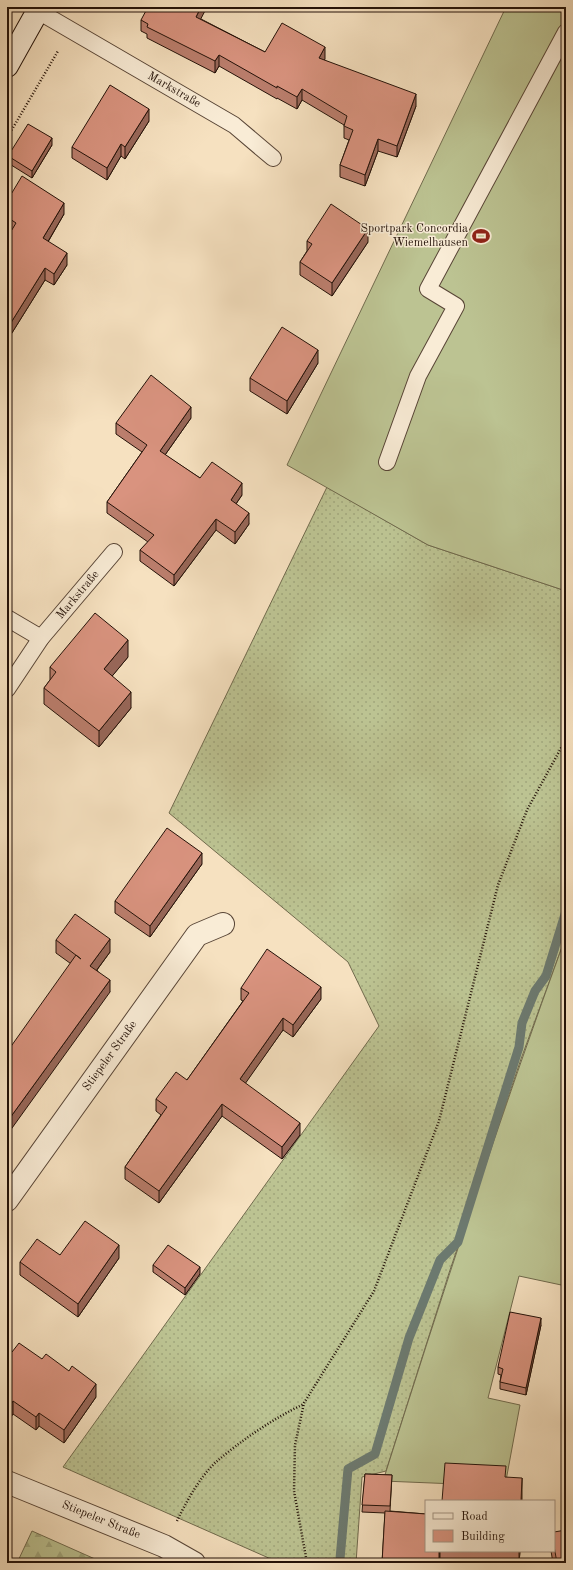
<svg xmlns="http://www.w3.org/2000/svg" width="573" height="1570" font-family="'Old Standard TT',serif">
  <defs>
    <pattern id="grass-dots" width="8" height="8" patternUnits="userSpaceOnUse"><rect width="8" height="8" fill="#bcc392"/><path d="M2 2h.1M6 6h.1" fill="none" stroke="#a1a67c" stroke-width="1.8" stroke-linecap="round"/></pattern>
    <pattern id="forest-firs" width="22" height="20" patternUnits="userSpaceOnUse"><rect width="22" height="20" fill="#bcc392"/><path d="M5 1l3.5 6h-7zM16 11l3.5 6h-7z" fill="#a1a67c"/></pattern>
  </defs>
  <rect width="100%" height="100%" fill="#f6e1c0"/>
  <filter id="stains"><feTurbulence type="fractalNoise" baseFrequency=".005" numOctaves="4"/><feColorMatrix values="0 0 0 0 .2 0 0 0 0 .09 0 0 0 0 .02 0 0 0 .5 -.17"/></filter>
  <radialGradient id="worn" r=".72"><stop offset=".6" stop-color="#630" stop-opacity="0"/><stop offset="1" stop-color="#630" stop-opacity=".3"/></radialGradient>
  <path fill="url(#grass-dots)" stroke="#706a4d" d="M 327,487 L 428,545 L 566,591 L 566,936 L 521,1059 L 449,1273 L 386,1471 L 362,1477 L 356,1563 L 280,1563 L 63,1467 L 379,1026 L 348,962 L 169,813 Z"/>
  <path fill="url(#forest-firs)" stroke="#706a4d" d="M 32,1531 L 104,1563 L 17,1563 Z"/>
  <g fill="#bcc392" stroke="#706a4d">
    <path d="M 506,7 L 566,7 L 566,591 L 428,545 L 287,465 Z"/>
    <path d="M 566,936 L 566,1286 L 519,1276 L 488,1398 L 520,1405 L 505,1486 L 383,1481 C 441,1298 500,1116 566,936 Z"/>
  </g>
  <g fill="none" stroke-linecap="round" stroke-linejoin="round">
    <path stroke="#6c796f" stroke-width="9" d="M 340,1559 L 348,1469 L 375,1454 L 409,1338 L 440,1260 L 458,1242 L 519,1047 L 522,1023 L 535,991 L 546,976 L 566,911"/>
    <g stroke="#584536" stroke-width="18">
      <g id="service">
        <path d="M 38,11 L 234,125 L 273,158"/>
        <path d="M 387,462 L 418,376 L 456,306 L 428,289 L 566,32"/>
        <path d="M 7,618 L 41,638"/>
        <path d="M 7,689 L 41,638 L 114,552"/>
      </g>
    </g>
    <g stroke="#584536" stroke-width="24">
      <g id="minor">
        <path d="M 7,1200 L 197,935 L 223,924"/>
        <path d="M 7,1482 L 164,1546 L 194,1563"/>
      </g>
    </g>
    <g stroke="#231108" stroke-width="24">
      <path id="secondary" d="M 7,66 L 40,7"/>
    </g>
    <g stroke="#231108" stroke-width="2.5" stroke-dasharray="1 2" stroke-linecap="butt">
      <path d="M 7,138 L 58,51"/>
      <path d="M 177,1521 C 186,1502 200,1477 215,1463 C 240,1441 274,1418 304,1404"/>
      <path d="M 307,1563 L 294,1491 L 295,1445 L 304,1403 L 374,1291 L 439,1121 L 498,885 L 527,810 L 566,739"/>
    </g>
    <use href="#service" stroke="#f9ecd6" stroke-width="16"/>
    <use href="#minor" stroke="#f9ecd6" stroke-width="22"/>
    <use href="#secondary" stroke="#f9ecd6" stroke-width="22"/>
  </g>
  <g fill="#bb7e6d" stroke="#231108">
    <path d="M 201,19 L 265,52 L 325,59 L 324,60 L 416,106 L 397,157 L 378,151 L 365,186 L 340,177 L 340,165 L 349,140 L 344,138 L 344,125 L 302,100 L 297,109 L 277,98 L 277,99 L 219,66 L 215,73 L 147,38 L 147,34 L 141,31 L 141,20 Z"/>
    <path d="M 149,121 L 125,159 L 121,156 L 107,180 L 72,158 L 72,147 Z"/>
    <path d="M 52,145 L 32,178 L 8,163 L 8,156 Z"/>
    <path d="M 7,201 L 64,214 L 48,242 L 67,265 L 54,285 L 45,280 L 10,336 L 10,347 L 7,352 L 7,238 L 11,231 L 7,229 Z"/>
    <path d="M 307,241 L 368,242 L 332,296 L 300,275 L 300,262 L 307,251 Z"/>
    <path d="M 318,363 L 287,414 L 250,391 L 250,378 Z"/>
    <path d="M 191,418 L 165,455 L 200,478 L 242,495 L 236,504 L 249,524 L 235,544 L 216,530 L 174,586 L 140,561 L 140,550 L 148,542 L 107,513 L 107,502 L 142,452 L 116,434 L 116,423 Z"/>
    <path d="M 128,657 L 112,676 L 131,708 L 99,747 L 44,704 L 44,688 L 50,680 L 50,667 Z"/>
    <path d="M 202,864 L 150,937 L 115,913 L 115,901 Z"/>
    <path d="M 56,940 L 110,952 L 97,970 L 110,992 L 56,953 Z"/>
    <path d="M 241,988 L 321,999 L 293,1037 L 283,1030 L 245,1083 L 300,1135 L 282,1159 L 222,1116 L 159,1203 L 125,1179 L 125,1167 L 161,1115 L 156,1111 L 156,1099 L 187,1080 L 243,1001 L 241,1000 Z"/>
    <path d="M 60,1255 L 119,1258 L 78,1317 L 20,1275 L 20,1262 Z"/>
    <path d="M 153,1265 L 200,1274 L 185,1295 L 153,1272 Z"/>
    <path d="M 541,1325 L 526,1395 L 500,1389 L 500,1382 L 501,1375 L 498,1374 L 498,1367 Z"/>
    <path d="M 7,1348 L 12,1352 L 96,1397 L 64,1443 L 39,1426 L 36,1430 L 13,1414 L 10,1418 L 7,1416 Z"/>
    <path d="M 365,1474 L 392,1475 L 390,1511 L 426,1514 L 426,1551 L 520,1551 L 519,1563 L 461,1563 L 440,1562 L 440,1563 L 382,1563 L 385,1513 L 362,1512 Z"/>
    <path d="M 554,1532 L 566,1563 L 553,1563 L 551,1551 L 554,1551 Z"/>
  </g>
  <g fill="#986759" stroke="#231108">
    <path d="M 201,7 L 207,7 L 196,28 L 196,17 Z"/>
    <path d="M 325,47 L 325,59 L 319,70 L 319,58 Z"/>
    <path d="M 219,55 L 219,66 L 215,73 L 215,61 Z"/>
    <path d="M 302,89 L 302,100 L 297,109 L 297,97 Z"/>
    <path d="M 416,94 L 416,106 L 397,157 L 397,146 Z"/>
    <path d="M 149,109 L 149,121 L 125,159 L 125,147 Z"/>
    <path d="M 52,138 L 52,145 L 32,178 L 32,171 Z"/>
    <path d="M 378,139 L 378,151 L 365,186 L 365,175 Z"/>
    <path d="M 121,144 L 121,156 L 107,180 L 107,168 Z"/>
    <path d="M 64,203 L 64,214 L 43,250 L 43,238 Z"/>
    <path d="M 368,229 L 368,242 L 332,296 L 332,283 Z"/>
    <path d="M 67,253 L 67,265 L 54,285 L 54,274 Z"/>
    <path d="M 45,268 L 45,280 L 10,336 L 10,347 L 7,352 L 7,329 Z"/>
    <path d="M 318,350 L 318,363 L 287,414 L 287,401 Z"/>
    <path d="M 191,407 L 191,418 L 160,462 L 160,451 Z"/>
    <path d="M 242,483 L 242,495 L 231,511 L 231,500 Z"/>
    <path d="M 249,513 L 249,524 L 235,544 L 235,532 Z"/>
    <path d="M 216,519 L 216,530 L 174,586 L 174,575 Z"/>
    <path d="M 128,640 L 128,657 L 104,686 L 104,669 Z"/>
    <path d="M 131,692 L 131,708 L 99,747 L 99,731 Z"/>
    <path d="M 8,793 L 8,804 L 7,806 L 7,795 Z"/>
    <path d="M 202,853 L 202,864 L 150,937 L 150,926 Z"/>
    <path d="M 110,939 L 110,952 L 90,979 L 90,966 Z"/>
    <path d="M 110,980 L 110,992 L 7,1135 L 7,1122 Z"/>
    <path d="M 321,987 L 321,999 L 293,1037 L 293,1025 Z"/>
    <path d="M 283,1018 L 283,1030 L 240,1091 L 240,1079 Z"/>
    <path d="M 222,1104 L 222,1116 L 159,1203 L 159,1191 Z"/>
    <path d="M 300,1123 L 300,1135 L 282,1159 L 282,1147 Z"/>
    <path d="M 119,1245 L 119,1258 L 78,1317 L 78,1304 Z"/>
    <path d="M 200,1267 L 200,1274 L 185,1295 L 185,1288 Z"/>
    <path d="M 541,1318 L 541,1325 L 526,1395 L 526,1388 Z"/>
    <path d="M 96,1384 L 96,1397 L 64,1443 L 64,1430 Z"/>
    <path d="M 13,1401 L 13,1414 L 10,1418 L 10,1406 Z"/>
    <path d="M 39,1413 L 39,1426 L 36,1430 L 36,1417 Z"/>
    <path d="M 522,1478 L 522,1501 L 521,1501 Z"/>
    <rect x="439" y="1551" width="1" height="12"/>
    <path d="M 519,1551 L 520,1551 L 519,1563 Z"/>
  </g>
  <g fill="#d9937f" stroke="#231108">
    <path d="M 148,7 L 201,7 L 196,17 L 265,52 L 282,23 L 325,47 L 319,58 L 416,94 L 397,146 L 378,139 L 365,175 L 340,165 L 353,130 L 344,126 L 347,116 L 302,89 L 297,97 L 277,86 L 277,88 L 219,55 L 215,61 L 147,27 L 148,24 L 141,20 Z"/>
    <path d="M 110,85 L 149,109 L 125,147 L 121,144 L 107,168 L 72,147 Z"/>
    <path d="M 28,124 L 52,138 L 32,171 L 8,156 Z"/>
    <path d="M 22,176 L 64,203 L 43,238 L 67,253 L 54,274 L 45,268 L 7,329 L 7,238 L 16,223 L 7,217 L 7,201 Z"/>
    <path d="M 331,204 L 368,229 L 332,283 L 300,262 L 312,244 L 307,241 Z"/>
    <path d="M 282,327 L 318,350 L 287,401 L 250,378 Z"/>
    <path d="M 7,333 L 10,335 L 7,340 Z"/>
    <path d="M 151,375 L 191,407 L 160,451 L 200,478 L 212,462 L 242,483 L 231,500 L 249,513 L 235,532 L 216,519 L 174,575 L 140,550 L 154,535 L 107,502 L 147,445 L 116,423 Z"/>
    <path d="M 95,613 L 128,640 L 104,669 L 131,692 L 99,731 L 44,688 L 56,672 L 50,667 Z"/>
    <path d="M 167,828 L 202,853 L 150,926 L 115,901 Z"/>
    <path d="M 75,914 L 110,939 L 90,966 L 110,980 L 7,1122 L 7,1052 L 76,955 L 81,959 L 56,940 Z"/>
    <path d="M 267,949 L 321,987 L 293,1025 L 283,1018 L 240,1079 L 300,1123 L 282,1147 L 222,1104 L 159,1191 L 125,1167 L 167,1107 L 156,1099 L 176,1072 L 187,1080 L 249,993 L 241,988 Z"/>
    <path d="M 85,1221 L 119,1245 L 78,1304 L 20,1262 L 37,1239 L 60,1255 Z"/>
    <path d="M 168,1245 L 200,1267 L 185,1288 L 153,1265 Z"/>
    <path d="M 510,1312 L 541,1318 L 526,1388 L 500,1382 L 503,1369 L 498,1367 Z"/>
    <path d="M 19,1343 L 42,1359 L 46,1354 L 69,1371 L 72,1366 L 96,1384 L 64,1430 L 39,1413 L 36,1417 L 13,1401 L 10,1406 L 7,1404 L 7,1348 L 12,1352 Z"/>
    <path d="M 445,1463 L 506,1466 L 505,1477 L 522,1478 L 521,1501 L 442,1501 Z"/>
    <path d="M 365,1474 L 392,1475 L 390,1506 L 362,1505 Z"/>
    <path d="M 385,1511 L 426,1514 L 426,1551 L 439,1551 L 439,1563 L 382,1563 Z"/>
    <path d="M 566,1530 L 566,1563 L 557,1563 L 554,1546 L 554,1532 Z"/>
  </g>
  <defs>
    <g id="stadium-bare" transform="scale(1.38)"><path d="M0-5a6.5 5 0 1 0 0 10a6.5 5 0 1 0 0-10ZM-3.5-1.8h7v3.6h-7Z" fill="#8f2418" stroke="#f9ecd6" stroke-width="2.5" paint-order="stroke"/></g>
  </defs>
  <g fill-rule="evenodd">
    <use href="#stadium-bare" x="481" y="236"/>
  </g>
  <g text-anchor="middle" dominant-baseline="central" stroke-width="3" stroke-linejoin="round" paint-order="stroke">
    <g font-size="12" fill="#231108" stroke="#f9ecd6">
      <text transform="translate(174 90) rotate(30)">Markstraße</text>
      <text transform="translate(78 595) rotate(-50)">Markstraße</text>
      <text transform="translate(110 1056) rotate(-54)">Stiepeler Straße</text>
      <text transform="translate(101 1520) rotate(22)">Stiepeler Straße</text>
    </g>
    <g font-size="12" fill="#231108" stroke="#f9ecd6" text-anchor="end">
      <text x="468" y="229">Sportpark Concordia<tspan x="468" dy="14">Wiemelhausen</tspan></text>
    </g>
  </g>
  <rect width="573" height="1570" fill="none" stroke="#f6e1c0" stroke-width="24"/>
  <rect x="8" y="8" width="557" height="1554" fill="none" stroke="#231108" stroke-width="2"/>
  <rect x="12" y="12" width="549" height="1546" fill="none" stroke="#231108"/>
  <rect x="425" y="1500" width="130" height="52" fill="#f9ecd6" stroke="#a39484"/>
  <rect x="433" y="1513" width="20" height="6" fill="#f9ecd6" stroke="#a39484"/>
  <text x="461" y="1520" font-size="12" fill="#231108">Road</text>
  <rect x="433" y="1530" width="20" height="12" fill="#d9937f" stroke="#a39484"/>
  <text x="461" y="1540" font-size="12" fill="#231108">Building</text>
  <rect width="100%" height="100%" filter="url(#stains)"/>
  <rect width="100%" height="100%" fill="url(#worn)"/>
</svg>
